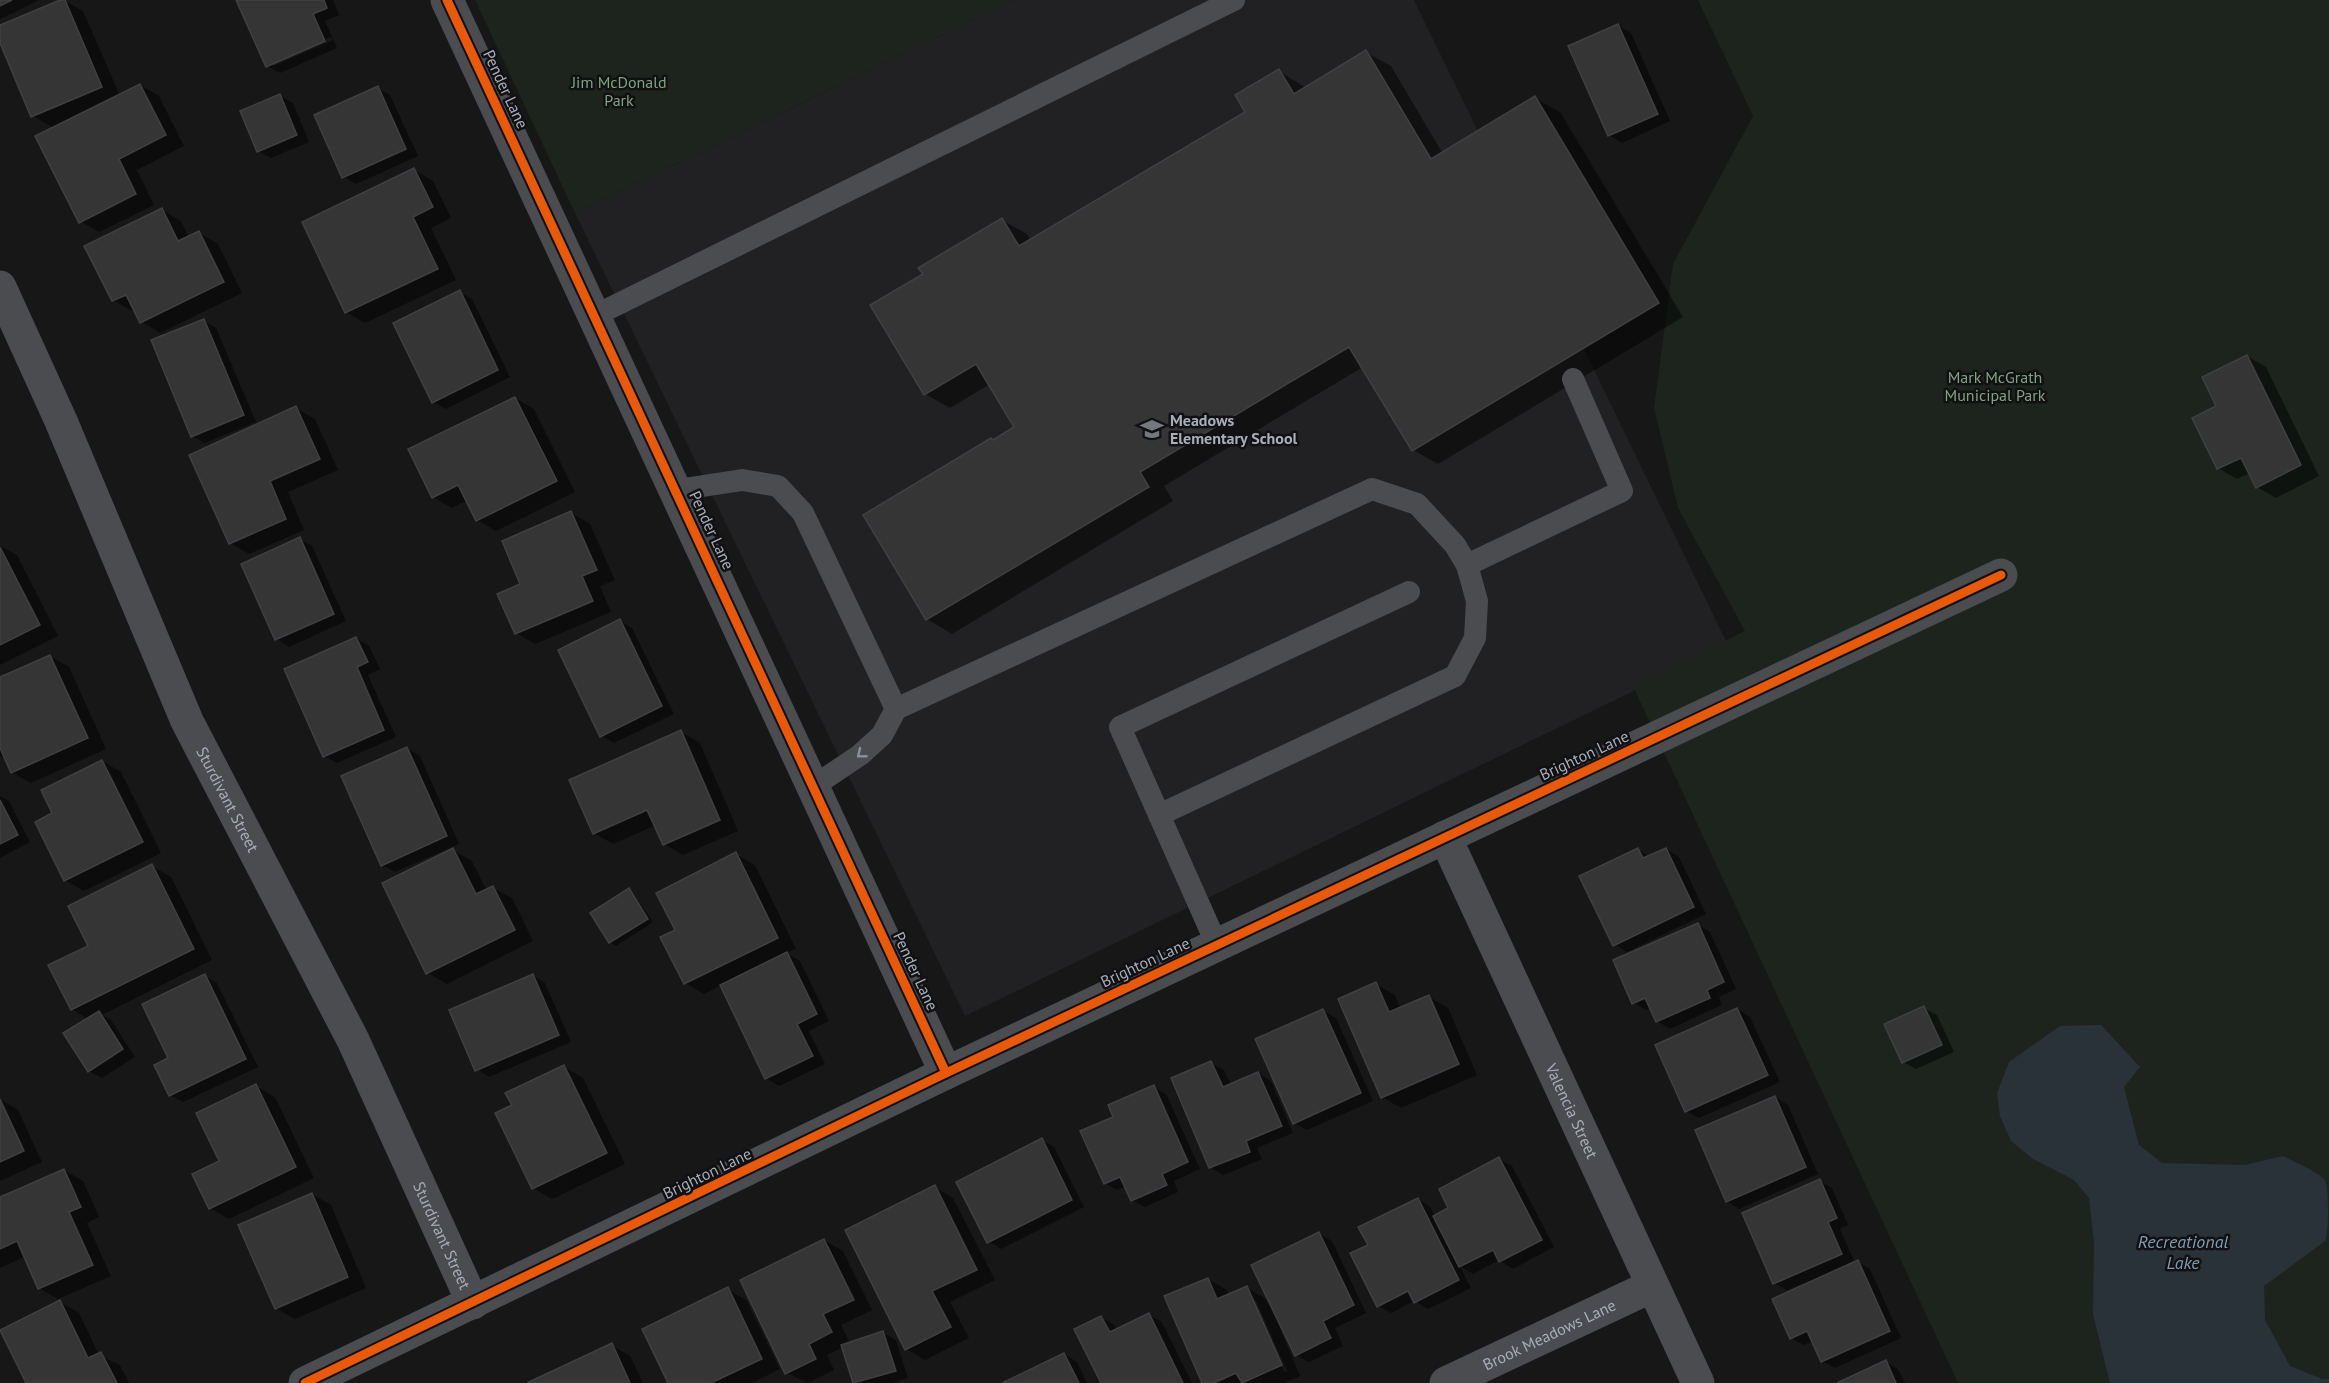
<svg xmlns="http://www.w3.org/2000/svg" width="2329" height="1383" font-family="'PT Sans',sans-serif">
  <rect width="100%" height="100%" fill="#171717"/>
  <path fill="#212123" d="M 1014,0 L 1414,0 L 1728,645 L 965,1016 L 575,213 Z"/>
  <g fill="#1d241e">
    <path d="M 475,0 L 1014,0 L 575,213 Z"/>
    <path d="M 1698,0 L 2329,0 L 2329,1383 L 1958,1383 L 1633,686 L 1745,631 L 1678,508 L 1654,408 L 1673,264 L 1753,116 Z"/>
  </g>
  <path fill="#2a3239" d="M 2101,1025 L 2140,1067 L 2124,1087 L 2139,1145 L 2162,1163 L 2245,1165 L 2283,1156 C 2293,1161 2318,1172 2325,1180 C 2329,1188 2329,1232 2325,1241 L 2264,1286 L 2265,1320 L 2290,1366 L 2322,1379 L 2329,1379 L 2329,1383 L 2110,1383 L 2093,1314 L 2094,1243 L 2089,1198 L 2074,1180 L 2033,1159 L 2011,1141 L 2000,1116 L 1997,1093 L 2009,1062 L 2060,1026 Z"/>
  <g fill="#0007" fill-rule="evenodd">
    <path d="M 0,0 L 39,0 L 0,19 Z"/>
    <path d="M 64,0 L 83,11 L 120,96 L 140,85 L 159,96 L 184,146 L 137,170 L 154,205 L 99,232 L 80,221 L 54,128 L 33,116 L 0,39 L 0,27 Z"/>
    <path d="M 238,0 L 333,0 L 339,15 L 325,21 L 337,48 L 280,73 L 267,66 ZM 331,37 L 333,40 L 273,66 L 273,62 Z"/>
    <path d="M 1618,26 L 1631,33 L 1670,121 L 1622,143 L 1609,135 Z"/>
    <path d="M 1366,52 L 1391,66 L 1443,154 L 1535,98 L 1560,112 L 1683,317 L 1438,464 L 1413,450 L 1363,367 L 1164,486 L 1173,501 L 952,634 L 927,619 L 865,515 L 1016,428 L 990,384 L 950,408 L 925,394 L 872,306 L 925,275 L 1002,220 L 1027,234 L 1031,241 L 1247,112 L 1279,71 L 1306,88 Z"/>
    <path d="M 378,88 L 390,95 L 418,156 L 356,184 L 344,177 Z"/>
    <path d="M 280,96 L 293,103 L 309,142 L 271,158 L 258,151 Z"/>
    <path d="M 414,170 L 433,181 L 451,218 L 431,228 L 456,280 L 365,323 L 346,312 Z"/>
    <path d="M 162,210 L 181,221 L 189,238 L 199,233 L 218,244 L 242,293 L 160,333 L 142,322 L 135,310 L 132,311 L 113,300 Z"/>
    <path d="M 460,292 L 472,299 L 510,377 L 446,409 L 433,402 Z"/>
    <path d="M 203,320 L 216,328 L 256,422 L 205,443 L 192,436 Z"/>
    <path d="M 2247,356 L 2266,367 L 2319,476 L 2276,498 L 2257,487 L 2250,473 L 2237,479 L 2218,468 L 2218,407 Z"/>
    <path d="M 515,398 L 534,409 L 575,492 L 496,531 L 477,520 L 467,500 L 452,508 L 433,497 Z"/>
    <path d="M 296,408 L 315,419 L 338,470 L 288,492 L 304,530 L 249,554 L 230,543 Z"/>
    <path d="M 571,513 L 590,524 L 615,580 L 600,586 L 611,612 L 535,644 L 516,633 L 522,585 Z"/>
    <path d="M 300,539 L 312,546 L 346,621 L 289,647 L 277,639 Z"/>
    <path d="M 0,546 L 17,555 L 58,636 L 0,665 Z"/>
    <path d="M 620,621 L 632,628 L 674,714 L 614,743 L 602,736 Z"/>
    <path d="M 356,638 L 369,646 L 380,669 L 368,675 L 396,737 L 337,763 L 324,756 Z"/>
    <path d="M 50,656 L 69,667 L 106,749 L 31,783 L 12,772 L 7,760 L 0,756 L 0,679 Z"/>
    <path d="M 681,732 L 700,743 L 738,831 L 683,855 L 664,844 L 656,825 L 613,844 L 594,833 Z"/>
    <path d="M 407,748 L 420,756 L 459,844 L 395,872 L 382,865 Z"/>
    <path d="M 102,761 L 121,772 L 161,853 L 84,891 L 65,880 L 54,814 Z"/>
    <path d="M 0,796 L 9,801 L 30,842 L 0,858 Z"/>
    <path d="M 1638,849 L 1650,857 L 1666,849 L 1679,857 L 1706,914 L 1627,952 L 1614,944 Z"/>
    <path d="M 453,850 L 472,861 L 487,891 L 493,888 L 512,898 L 533,941 L 447,984 L 428,973 Z"/>
    <path d="M 736,854 L 755,865 L 796,949 L 786,953 L 800,961 L 829,1021 L 809,1031 L 825,1064 L 779,1086 L 766,1078 L 722,985 L 704,994 L 685,983 L 677,931 Z"/>
    <path d="M 152,866 L 171,877 L 212,960 L 102,1015 L 111,1020 L 135,1057 L 102,1078 L 89,1071 L 88,1019 L 72,1009 L 90,947 Z"/>
    <path d="M 629,890 L 634,894 L 653,922 L 616,946 L 610,942 Z"/>
    <path d="M 1698,925 L 1710,932 L 1736,989 L 1719,997 L 1722,1005 L 1670,1029 L 1657,1021 L 1651,1008 L 1646,1010 L 1634,1003 Z"/>
    <path d="M 533,975 L 545,983 L 571,1042 L 489,1077 L 477,1069 Z"/>
    <path d="M 205,976 L 217,983 L 258,1067 L 183,1102 L 170,1095 L 170,1059 Z"/>
    <path d="M 1376,984 L 1395,995 L 1401,1009 L 1429,997 L 1448,1008 L 1477,1075 L 1401,1108 L 1382,1097 Z"/>
    <path d="M 1924,1008 L 1937,1015 L 1954,1052 L 1916,1069 L 1903,1062 Z"/>
    <path d="M 1737,1009 L 1750,1017 L 1780,1082 L 1699,1118 L 1686,1111 Z"/>
    <path d="M 1323,1011 L 1336,1018 L 1373,1101 L 1307,1130 L 1294,1123 Z"/>
    <path d="M 1211,1063 L 1224,1070 L 1231,1085 L 1258,1073 L 1271,1081 L 1293,1133 L 1257,1148 L 1262,1159 L 1223,1175 L 1210,1167 Z"/>
    <path d="M 564,1067 L 583,1078 L 625,1164 L 552,1199 L 533,1188 L 514,1106 Z"/>
    <path d="M 256,1086 L 275,1097 L 314,1178 L 229,1219 L 210,1208 L 194,1175 L 221,1161 Z"/>
    <path d="M 1154,1087 L 1166,1094 L 1200,1169 L 1174,1181 L 1178,1192 L 1145,1207 L 1132,1200 L 1126,1186 L 1117,1190 L 1105,1183 L 1115,1117 Z"/>
    <path d="M 1775,1097 L 1788,1105 L 1818,1174 L 1739,1209 L 1727,1201 Z"/>
    <path d="M 0,1099 L 18,1110 L 42,1162 L 0,1181 Z"/>
    <path d="M 1042,1140 L 1054,1147 L 1084,1207 L 1001,1249 L 988,1241 Z"/>
    <path d="M 1499,1159 L 1512,1166 L 1554,1247 L 1513,1269 L 1499,1260 L 1473,1274 L 1460,1266 L 1471,1288 L 1428,1309 L 1414,1301 L 1391,1313 L 1378,1306 L 1370,1246 L 1418,1199 L 1430,1207 L 1435,1216 L 1450,1208 Z"/>
    <path d="M 64,1170 L 83,1181 L 99,1217 L 87,1223 L 111,1276 L 58,1299 L 39,1288 L 24,1257 L 0,1268 L 0,1198 Z"/>
    <path d="M 1820,1181 L 1832,1188 L 1848,1225 L 1840,1229 L 1855,1263 L 1858,1262 L 1870,1269 L 1901,1338 L 1835,1368 L 1822,1361 L 1813,1341 L 1804,1345 L 1791,1338 L 1819,1277 L 1787,1290 L 1774,1283 Z"/>
    <path d="M 934,1187 L 953,1198 L 995,1280 L 950,1302 L 969,1338 L 925,1360 L 906,1349 Z"/>
    <path d="M 312,1194 L 331,1205 L 366,1288 L 295,1319 L 276,1308 Z"/>
    <path d="M 1319,1234 L 1332,1241 L 1366,1313 L 1335,1328 L 1343,1346 L 1309,1362 L 1296,1355 Z"/>
    <path d="M 824,1240 L 843,1251 L 872,1310 L 841,1325 L 850,1343 L 883,1333 L 896,1340 L 908,1378 L 893,1383 L 855,1383 L 843,1347 L 827,1355 L 834,1370 L 808,1383 L 787,1373 Z"/>
    <path d="M 1208,1279 L 1227,1290 L 1229,1296 L 1247,1288 L 1268,1300 L 1300,1376 L 1284,1383 L 1204,1383 ZM 1253,1301 L 1256,1301 L 1287,1371 L 1284,1372 Z"/>
    <path d="M 727,1289 L 746,1300 L 780,1369 L 752,1383 L 670,1383 Z"/>
    <path d="M 60,1302 L 79,1313 L 99,1355 L 120,1365 L 129,1383 L 27,1383 Z"/>
    <path d="M 1149,1315 L 1162,1322 L 1192,1383 L 1103,1383 L 1101,1317 L 1114,1325 L 1117,1330 Z"/>
    <path d="M 611,1345 L 630,1356 L 643,1383 L 531,1383 Z"/>
    <path d="M 1064,1354 L 1077,1362 L 1087,1383 L 1005,1383 Z"/>
    <path d="M 1886,1362 L 1898,1369 L 1905,1383 L 1841,1383 Z"/>
  </g>
  <g fill="#353536" stroke="#3f4043" stroke-width="1.5">
    <path d="M 0,0 L 12,0 L 0,6 Z"/>
    <path d="M 60,0 L 65,0 L 102,87 L 31,117 L 0,43 L 0,25 Z"/>
    <path d="M 236,0 L 324,0 L 327,8 L 313,14 L 325,41 L 266,67 Z"/>
    <path d="M 1618,24 L 1658,114 L 1608,136 L 1568,46 Z"/>
    <path d="M 1366,50 L 1431,159 L 1535,96 L 1659,303 L 1412,451 L 1349,347 L 1140,472 L 1149,487 L 926,620 L 863,515 L 991,438 L 993,440 L 1014,427 L 976,364 L 924,395 L 870,305 L 923,274 L 918,268 L 1002,218 L 1019,246 L 1245,112 L 1235,95 L 1279,69 L 1294,94 Z"/>
    <path d="M 140,84 L 166,135 L 119,159 L 136,194 L 79,223 L 35,136 Z"/>
    <path d="M 378,86 L 406,149 L 342,178 L 314,115 Z"/>
    <path d="M 280,94 L 297,135 L 257,152 L 240,111 Z"/>
    <path d="M 414,168 L 433,207 L 413,217 L 438,269 L 345,313 L 302,222 Z"/>
    <path d="M 162,208 L 178,241 L 199,231 L 224,282 L 140,323 L 126,295 L 112,301 L 84,246 Z"/>
    <path d="M 460,290 L 498,370 L 432,403 L 393,323 Z"/>
    <path d="M 204,319 L 244,415 L 191,437 L 151,340 Z"/>
    <path d="M 2247,355 L 2301,465 L 2256,488 L 2241,458 L 2217,469 L 2192,418 L 2216,406 L 2202,377 Z"/>
    <path d="M 515,397 L 557,481 L 476,521 L 458,485 L 432,498 L 408,449 Z"/>
    <path d="M 296,406 L 320,459 L 270,481 L 286,519 L 229,544 L 189,455 Z"/>
    <path d="M 571,511 L 597,570 L 582,576 L 593,601 L 515,634 L 497,594 L 520,584 L 502,541 Z"/>
    <path d="M 300,537 L 334,614 L 275,640 L 241,564 Z"/>
    <path d="M 0,547 L 40,625 L 0,645 Z"/>
    <path d="M 620,619 L 662,706 L 600,737 L 558,650 Z"/>
    <path d="M 356,637 L 368,662 L 357,667 L 384,730 L 323,757 L 284,669 Z"/>
    <path d="M 50,655 L 88,738 L 11,773 L 0,748 L 0,677 Z"/>
    <path d="M 681,730 L 720,820 L 663,845 L 647,810 L 593,834 L 569,780 Z"/>
    <path d="M 407,747 L 447,836 L 381,866 L 341,776 Z"/>
    <path d="M 102,760 L 143,842 L 64,881 L 35,822 L 52,813 L 41,790 Z"/>
    <path d="M 0,800 L 18,835 L 0,844 Z"/>
    <path d="M 453,848 L 476,894 L 493,886 L 515,930 L 426,974 L 382,883 Z"/>
    <path d="M 1638,848 L 1643,858 L 1666,848 L 1694,907 L 1613,946 L 1579,876 Z"/>
    <path d="M 736,852 L 778,938 L 684,984 L 660,937 L 675,930 L 656,893 Z"/>
    <path d="M 152,864 L 194,949 L 71,1010 L 48,965 L 88,946 L 68,906 Z"/>
    <path d="M 629,888 L 648,919 L 609,943 L 590,913 Z"/>
    <path d="M 1698,923 L 1724,982 L 1707,990 L 1710,998 L 1656,1022 L 1645,998 L 1632,1004 L 1613,960 Z"/>
    <path d="M 787,952 L 817,1014 L 797,1024 L 813,1056 L 765,1079 L 720,985 Z"/>
    <path d="M 205,974 L 246,1059 L 169,1096 L 154,1065 L 168,1058 L 142,1004 Z"/>
    <path d="M 533,974 L 559,1035 L 475,1071 L 449,1010 Z"/>
    <path d="M 1376,982 L 1389,1012 L 1429,995 L 1459,1064 L 1381,1098 L 1338,999 Z"/>
    <path d="M 1924,1006 L 1942,1045 L 1902,1063 L 1884,1024 Z"/>
    <path d="M 1737,1008 L 1768,1075 L 1685,1112 L 1655,1045 Z"/>
    <path d="M 1323,1009 L 1361,1093 L 1293,1124 L 1255,1039 Z"/>
    <path d="M 99,1011 L 123,1049 L 88,1072 L 63,1033 Z"/>
    <path d="M 1211,1061 L 1223,1087 L 1258,1072 L 1282,1126 L 1246,1141 L 1250,1152 L 1209,1168 L 1171,1078 Z"/>
    <path d="M 564,1065 L 607,1153 L 532,1189 L 495,1113 L 512,1105 L 505,1093 Z"/>
    <path d="M 256,1084 L 296,1167 L 209,1209 L 192,1174 L 219,1161 L 196,1113 Z"/>
    <path d="M 1154,1085 L 1188,1162 L 1162,1174 L 1167,1185 L 1131,1201 L 1120,1177 L 1104,1184 L 1080,1131 L 1113,1117 L 1108,1105 Z"/>
    <path d="M 1775,1096 L 1806,1167 L 1726,1202 L 1695,1130 Z"/>
    <path d="M 0,1099 L 24,1151 L 0,1162 Z"/>
    <path d="M 1042,1138 L 1072,1200 L 987,1243 L 956,1182 Z"/>
    <path d="M 1499,1157 L 1542,1240 L 1499,1262 L 1493,1250 L 1459,1267 L 1433,1216 L 1448,1208 L 1439,1189 Z"/>
    <path d="M 64,1169 L 81,1207 L 69,1212 L 93,1265 L 38,1289 L 17,1241 L 0,1249 L 0,1197 Z"/>
    <path d="M 1820,1179 L 1837,1218 L 1828,1222 L 1842,1254 L 1773,1284 L 1742,1213 Z"/>
    <path d="M 935,1185 L 977,1270 L 932,1291 L 951,1327 L 905,1350 L 845,1230 Z"/>
    <path d="M 312,1193 L 348,1277 L 275,1309 L 238,1225 Z"/>
    <path d="M 1418,1198 L 1459,1280 L 1414,1303 L 1408,1291 L 1377,1307 L 1350,1253 L 1368,1245 L 1358,1227 Z"/>
    <path d="M 1319,1232 L 1354,1305 L 1323,1321 L 1331,1338 L 1295,1356 L 1251,1265 Z"/>
    <path d="M 824,1239 L 854,1300 L 823,1314 L 832,1332 L 809,1344 L 816,1359 L 785,1374 L 740,1280 Z"/>
    <path d="M 1858,1260 L 1890,1331 L 1821,1362 L 1807,1331 L 1790,1339 L 1772,1299 Z"/>
    <path d="M 1208,1278 L 1217,1299 L 1247,1286 L 1282,1365 L 1242,1383 L 1236,1373 L 1214,1383 L 1202,1383 L 1164,1296 Z"/>
    <path d="M 728,1287 L 762,1359 L 711,1383 L 668,1383 L 642,1329 Z"/>
    <path d="M 60,1300 L 88,1358 L 101,1352 L 117,1383 L 26,1383 L 0,1330 Z"/>
    <path d="M 1149,1313 L 1183,1383 L 1101,1383 L 1074,1329 L 1101,1316 L 1110,1332 Z"/>
    <path d="M 883,1331 L 896,1371 L 853,1383 L 841,1345 Z"/>
    <path d="M 612,1343 L 630,1383 L 527,1383 Z"/>
    <path d="M 1064,1353 L 1079,1383 L 1002,1383 Z"/>
    <path d="M 1886,1360 L 1896,1383 L 1837,1383 Z"/>
  </g>
  <g fill="none" stroke-linecap="round" stroke-linejoin="round">
    <g stroke="#4b4c50" stroke-width="22">
      <path d="M 596,315 L 1234,0"/>
      <path d="M 677,490 L 742,480 L 778,486 L 803,513 L 896,709"/>
      <path d="M 1467,565 L 1622,491 L 1573,379"/>
      <path d="M 814,786 L 860,755 L 882,735 L 896,709 L 1372,489 L 1417,504 L 1455,545 L 1467,565 L 1477,601 L 1475,638 L 1455,676 L 1159,815"/>
      <path d="M 1217,945 L 1120,727 L 1409,592"/>
    </g>
    <g stroke="#4b4c50" stroke-width="33">
      <path d="M 447,0 L 946,1073"/>
      <path id="s1" d="M 0,287 L 61,421 L 187,721 L 353,1040 L 473,1303"/>
      <path id="s2" d="M 1445,837 L 1698,1383"/>
      <path d="M 305,1383 L 946,1073 L 2001,575"/>
      <path id="s3" d="M 1446,1383 L 1652,1286"/>
    </g>
    <g stroke="#111113" stroke-width="13">
      <g id="cycleway">
        <path d="M 447,0 L 946,1073"/>
        <path d="M 305,1383 L 946,1073 L 2001,575"/>
      </g>
    </g>
    <use href="#cycleway" stroke="#e8590c" stroke-width="9"/>
  </g>
  <defs><path id="oneway-chevron" d="M-2-3.5L2.5 0L-2 3.5" fill="none" stroke-width="1.6" stroke-linecap="round" stroke-linejoin="round" transform="scale(1.5)"/></defs>
  <use stroke="#8c9099" href="#oneway-chevron" transform="translate(861 754) rotate(141)"/>
  <defs>
    <g id="school-bare" transform="scale(1.8)"><path d="M0-5L7-2L0 1L-7-2ZM-4 1L0 2.5L4 1V4Q0 6-4 4Z" fill="#757880" stroke="#111113" stroke-width="2.5" paint-order="stroke"/></g>
  </defs>
  <g fill-rule="evenodd">
    <use href="#school-bare" x="1152" y="429"/>
  </g>
  <g text-anchor="middle" dominant-baseline="central" stroke-width="5" stroke-linejoin="round" paint-order="stroke">
    <g font-size="16" fill="#7fa381" stroke="#111113">
      <text x="619" y="82">Jim McDonald<tspan x="619" dy="18">Park</tspan></text>
      <text x="1995" y="377">Mark McGrath<tspan x="1995" dy="18">Municipal Park</tspan></text>
    </g>
    <g font-size="16" fill="#a8adb8" stroke="#111113">
      <text transform="translate(506 89) rotate(65)">Pender Lane</text>
      <text transform="translate(712 530) rotate(65)">Pender Lane</text>
      <text transform="translate(1584 755) rotate(-25)">Brighton Lane</text>
      <text stroke="none"><textPath href="#s1" startOffset="561">Sturdivant Street</textPath></text>
      <text transform="translate(1145 962) rotate(-25)">Brighton Lane</text>
      <text transform="translate(916 971) rotate(65)">Pender Lane</text>
      <text stroke="none"><textPath href="#s2" startOffset="302">Valencia Street</textPath></text>
      <text transform="translate(707 1173) rotate(-26)">Brighton Lane</text>
      <text stroke="none"><textPath href="#s1" startOffset="1047">Sturdivant Street</textPath></text>
      <text stroke="none"><textPath href="#s3" startOffset="114">Brook Meadows Lane</textPath></text>
    </g>
    <g font-size="16" font-weight="bold" fill="#a8adb8" stroke="#111113" text-anchor="start">
      <text x="1170" y="420">Meadows<tspan x="1170" dy="18">Elementary School</tspan></text>
    </g>
    <g font-size="18" font-style="italic" fill="#7f9bb3" stroke="#111113">
      <text x="2183" y="1241">Recreational<tspan x="2183" dy="21">Lake</tspan></text>
    </g>
  </g>
</svg>
